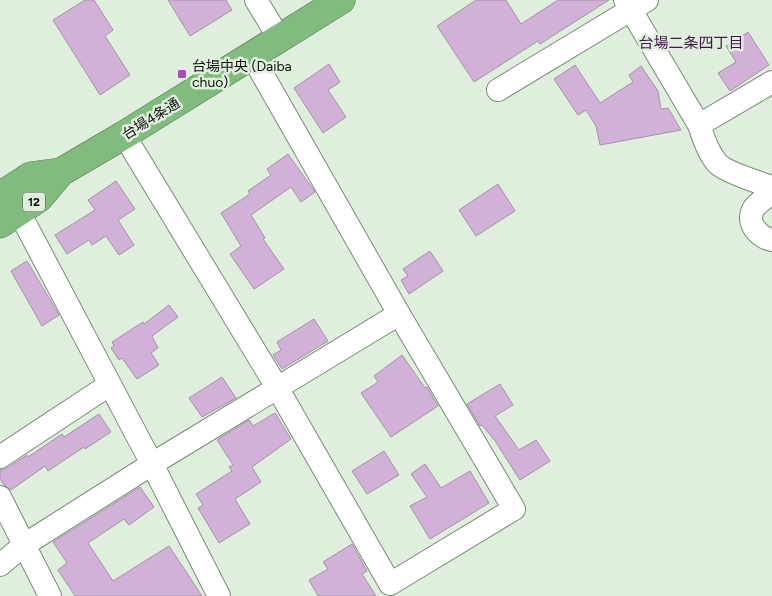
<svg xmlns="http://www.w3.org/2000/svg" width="772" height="596" font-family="Figtree,'Noto Sans JP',sans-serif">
  <rect width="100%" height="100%" fill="#e0eede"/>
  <g fill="#d2b1d8" stroke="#a194a3">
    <path d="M 85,0 L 94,0 L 113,30 L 105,36 L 130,75 L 100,95 L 53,20 Z"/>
    <path d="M 168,0 L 226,0 L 232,10 L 190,36 Z"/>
    <path d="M 476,0 L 506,0 L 521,24 L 558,0 L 609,0 L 540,44 L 538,41 L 474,82 L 437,26 Z"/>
    <path d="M 748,32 L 769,65 L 730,91 L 718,73 L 736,62 L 726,46 Z"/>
    <path d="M 329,64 L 340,82 L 328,90 L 346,117 L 323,133 L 294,88 Z"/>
    <path d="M 575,65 L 600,103 L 633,82 L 629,75 L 641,66 L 658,91 L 661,109 L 668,108 L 681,130 L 600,145 L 596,126 L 586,110 L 578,115 L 554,79 Z"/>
    <path d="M 288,154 L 315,192 L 301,202 L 291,187 L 251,215 L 265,238 L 263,239 L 284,269 L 254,289 L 230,254 L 241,246 L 221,213 L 250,194 L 248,191 L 271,175 L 267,169 Z"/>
    <path d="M 116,181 L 135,209 L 118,220 L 134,245 L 119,255 L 106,236 L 92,245 L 89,240 L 67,254 L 55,235 L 95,210 L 88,200 Z"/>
    <path d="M 498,184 L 515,211 L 476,236 L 459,210 Z"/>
    <path d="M 430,251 L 443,271 L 409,294 L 401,280 L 408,276 L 403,269 Z"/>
    <path d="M 27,261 L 59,315 L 42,326 L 11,271 Z"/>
    <path d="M 169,305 L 178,317 L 152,336 L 158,348 L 151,353 L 159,365 L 137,379 L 122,358 L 119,360 L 111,348 L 114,346 L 112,342 L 143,322 L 144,324 Z"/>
    <path d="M 314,319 L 328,341 L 282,369 L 273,355 L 281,350 L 277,342 Z"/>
    <path d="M 402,355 L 425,388 L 427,387 L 438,406 L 391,437 L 361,393 L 378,382 L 374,376 Z"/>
    <path d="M 222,377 L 236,398 L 202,417 L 189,398 Z"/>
    <path d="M 500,384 L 513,405 L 495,416 L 519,450 L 536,440 L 550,461 L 520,480 L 495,441 L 482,425 L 480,426 L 467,404 Z"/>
    <path d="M 275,413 L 291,439 L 252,467 L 261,482 L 235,499 L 250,524 L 219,543 L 198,508 L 203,505 L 196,494 L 232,471 L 229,467 L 233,465 L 217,440 L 249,420 L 253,426 Z"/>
    <path d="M 99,414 L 111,432 L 85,449 L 84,447 L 48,471 L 45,466 L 11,490 L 4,485 L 0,479 L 0,470 L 7,468 L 27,455 L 28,457 L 62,434 L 64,437 Z"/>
    <path d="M 384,451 L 399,475 L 367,494 L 352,471 Z"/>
    <path d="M 425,464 L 441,488 L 470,471 L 489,503 L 430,539 L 410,506 L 427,497 L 411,474 Z"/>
    <path d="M 140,487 L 154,507 L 129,525 L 124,519 L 88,543 L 113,581 L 169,546 L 202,596 L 75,596 L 58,570 L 67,563 L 53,542 Z"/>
    <path d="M 352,544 L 367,571 L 362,574 L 376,596 L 318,596 L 309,580 L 328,569 L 323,562 Z"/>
  </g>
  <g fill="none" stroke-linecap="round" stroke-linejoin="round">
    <g stroke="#7b887a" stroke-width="24">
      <g id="minor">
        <path d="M 256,0 L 279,38"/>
        <path d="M 625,0 L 699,125 C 704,139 708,153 718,164 C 726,172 760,183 772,187"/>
        <path d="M 498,90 L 647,0"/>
        <path d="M 699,125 L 772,82"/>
        <path d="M 124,135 L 278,389 L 390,584 L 514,509 L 399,314 L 252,56"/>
        <path d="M 772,193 C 766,197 759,202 754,208 C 745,222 758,237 772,240"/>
        <path d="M 19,212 L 152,464 L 219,596"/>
        <path d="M 0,457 L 109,385"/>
        <path d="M 0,497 L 50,596"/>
        <path d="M 0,565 L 24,545 L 152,464 L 399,314"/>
      </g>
    </g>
    <g stroke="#457542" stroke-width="29">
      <g id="trunk">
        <path d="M 0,196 L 31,176 L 61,172"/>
        <path d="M 0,224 L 39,198 L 61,172 L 124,135 L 341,0"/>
      </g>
    </g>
    <use href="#minor" stroke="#fff" stroke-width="22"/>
    <use href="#trunk" stroke="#82bb7e" stroke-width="28"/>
  </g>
  <rect fill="#a84db9" stroke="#e0eede" stroke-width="2" x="177" y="69" width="10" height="10" rx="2.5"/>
  <g text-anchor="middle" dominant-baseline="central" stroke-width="5" stroke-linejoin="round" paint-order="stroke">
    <rect fill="#e0eede" stroke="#4d544c" stroke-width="1" x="23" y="192.5" width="22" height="19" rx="4"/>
    <g font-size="12" font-weight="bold" fill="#0e120d">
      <text x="34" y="202">12</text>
    </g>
    <g font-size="14" fill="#0e120d" stroke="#e0eede" text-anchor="start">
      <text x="192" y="66">台場中央 (Daiba<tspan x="192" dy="16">chuo)</tspan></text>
    </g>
    <g font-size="14" fill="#0e120d" stroke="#e0eede">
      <text transform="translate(151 119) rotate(-32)">台場4条通</text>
    </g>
    <g font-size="15" fill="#42164a" stroke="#e0eede">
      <text x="691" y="43">台場二条四丁目</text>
    </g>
  </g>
</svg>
